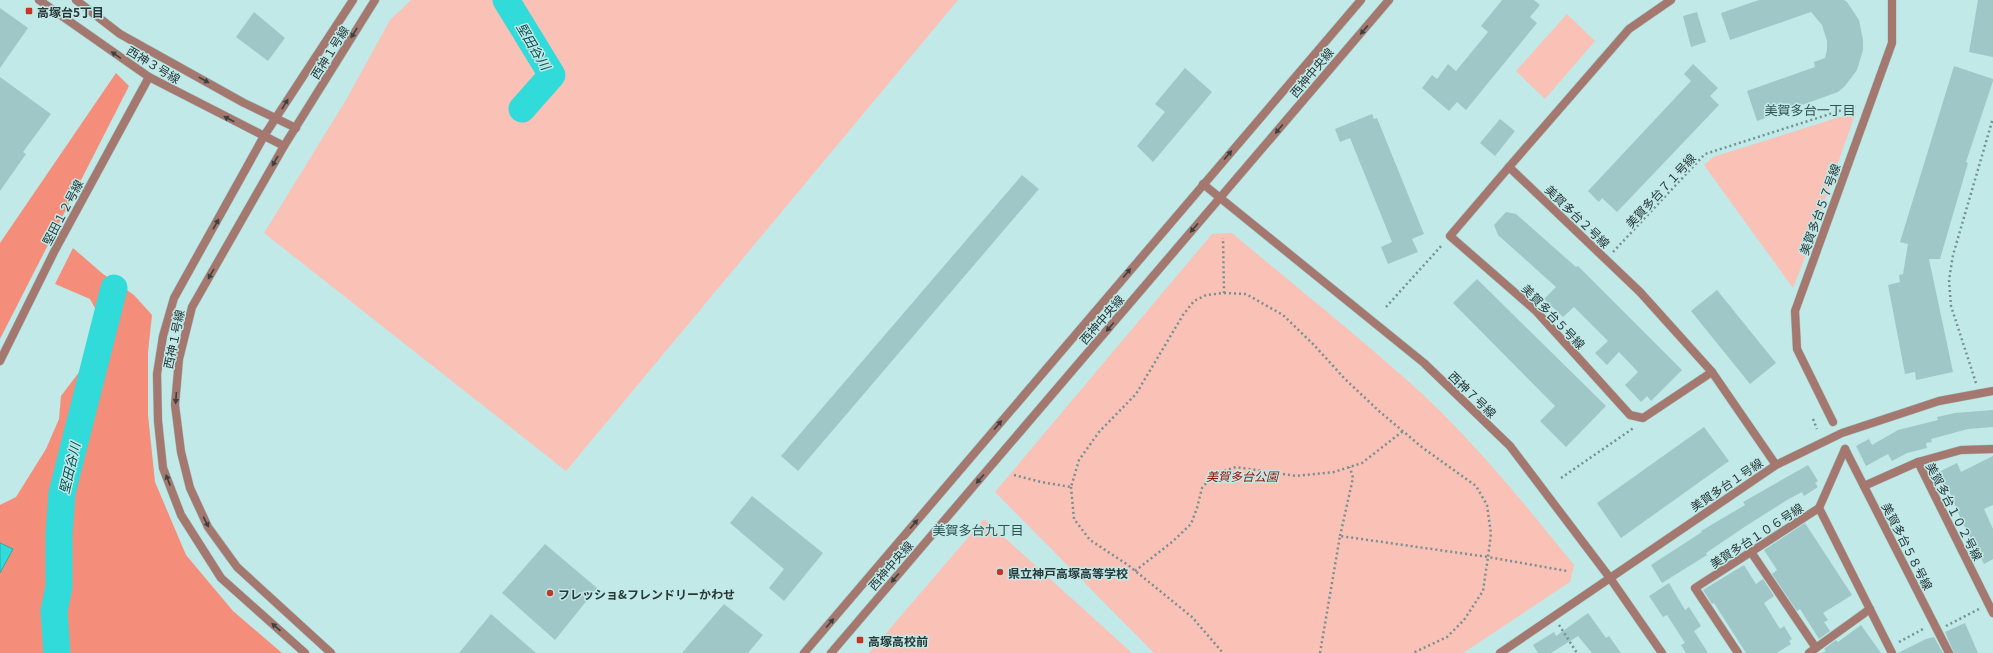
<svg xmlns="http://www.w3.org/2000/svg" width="1993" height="653" font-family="Georgia,'Noto Sans JP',serif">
  <rect width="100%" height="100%" fill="#c1e9e8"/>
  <g fill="#fac1b6">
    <path d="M 411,0 L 958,0 L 566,471 L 264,233 L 346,100 L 390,20 Z"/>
    <path d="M 1567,14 L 1595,41 L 1545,99 L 1516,71 Z"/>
    <path d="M 1856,112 L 1802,265 L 1793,288 L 1704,165 L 1713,157 Z"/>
    <path d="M 1232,233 C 1290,282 1351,330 1408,381 C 1470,436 1522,501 1574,565 L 1570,582 L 1463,653 L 1154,653 L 995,492 L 1212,234 Z"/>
    <path d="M 984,519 L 1132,653 L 869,653 Z"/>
  </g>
  <g fill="#f58d7b">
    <path d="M 116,73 L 129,86 L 0,339 L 0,243 Z"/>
    <path d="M 73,248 L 103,274 L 134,295 L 152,315 L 148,352 L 148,415 L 155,482 L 186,555 L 233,611 L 282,653 L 0,653 L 0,505 L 16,497 L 46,449 L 59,419 L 61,396 L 86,363 L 100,317 L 90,299 L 55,284 Z"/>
  </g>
  <path fill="#31dbda" stroke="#2eaaa9" d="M 0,543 L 13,549 L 0,573 Z"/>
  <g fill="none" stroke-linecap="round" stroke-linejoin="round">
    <g stroke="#31dbda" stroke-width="27">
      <path d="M 506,0 L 552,75 L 522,109"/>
      <path d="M 57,653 L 54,611 L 59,587 L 59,534 L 62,493 L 114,288"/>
    </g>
  </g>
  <g fill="#a0c7c7">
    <path d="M 1502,0 L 1534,0 L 1540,5 L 1530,17 L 1537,23 L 1466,110 L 1457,102 L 1449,111 L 1422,88 L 1432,75 L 1437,79 L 1448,64 L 1456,71 L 1488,32 L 1481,26 Z"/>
    <path d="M 1759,0 L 1844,0 L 1847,2 L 1859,20 L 1863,40 L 1863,50 L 1857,70 L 1845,86 L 1838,92 L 1757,121 L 1747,91 L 1815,67 L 1814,62 L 1825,58 L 1827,50 L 1827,41 L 1822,25 L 1811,12 L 1730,40 L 1721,13 Z"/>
    <path d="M 1978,0 L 1993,0 L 1993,57 L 1969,52 Z"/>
    <path d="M 0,8 L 28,28 L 0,68 Z"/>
    <path d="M 254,12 L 285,38 L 268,61 L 236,37 Z"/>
    <path d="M 1697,12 L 1706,42 L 1691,47 L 1683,16 Z"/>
    <path d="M 1693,64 L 1718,88 L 1710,96 L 1719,105 L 1617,212 L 1602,198 L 1599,202 L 1588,191 L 1691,81 L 1684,74 Z"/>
    <path d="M 1954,66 L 1993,79 L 1993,81 L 1966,162 L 1968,163 L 1940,259 L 1929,259 L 1953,372 L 1916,380 L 1915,372 L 1905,374 L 1888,285 L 1900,282 L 1899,275 L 1903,274 L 1908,244 L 1900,242 Z"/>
    <path d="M 1185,68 L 1212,92 L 1153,162 L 1137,146 L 1165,112 L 1155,104 Z"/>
    <path d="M 0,77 L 51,114 L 23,152 L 26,154 L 0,191 Z"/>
    <path d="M 1372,114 L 1374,119 L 1377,118 L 1424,234 L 1412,239 L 1418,252 L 1388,264 L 1381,247 L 1392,242 L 1350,138 L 1340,142 L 1335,129 Z"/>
    <path d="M 1500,119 L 1515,131 L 1495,156 L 1480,143 Z"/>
    <path d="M 1022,175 L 1039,189 L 798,471 L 781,456 Z"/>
    <path d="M 1506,212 L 1516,214 L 1576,267 L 1578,266 L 1682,370 L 1651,401 L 1647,396 L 1641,402 L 1625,385 L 1638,372 L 1619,352 L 1607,365 L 1595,353 L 1608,341 L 1574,307 L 1563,317 L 1544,299 L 1556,287 L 1498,235 L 1494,225 Z"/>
    <path d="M 1477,279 L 1606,406 L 1566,447 L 1540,421 L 1555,406 L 1453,303 Z"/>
    <path d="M 1717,290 L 1776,363 L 1750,384 L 1691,311 Z"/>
    <path d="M 1993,410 L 1993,427 L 1968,429 L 1931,439 L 1932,442 L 1926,443 L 1927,448 L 1907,453 L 1892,461 L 1888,454 L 1866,466 L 1856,446 L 1869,439 L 1872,445 L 1898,430 L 1938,420 L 1937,417 L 1955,413 Z"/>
    <path d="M 1704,427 L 1729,461 L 1621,538 L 1597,503 Z"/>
    <path d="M 1993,456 L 1993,505 L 1984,509 L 1993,529 L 1993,559 L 1984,564 L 1964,526 L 1947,486 L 1944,487 L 1937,473 L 1957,463 L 1961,472 Z"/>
    <path d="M 1808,465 L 1818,481 L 1815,483 L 1818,487 L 1804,496 L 1802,492 L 1787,500 L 1746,526 L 1706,553 L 1707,555 L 1662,583 L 1651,565 L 1702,532 L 1701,531 L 1745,505 L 1743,502 Z"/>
    <path d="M 752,496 L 823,553 L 784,601 L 769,588 L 784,569 L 730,523 Z"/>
    <path d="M 1805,523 L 1852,595 L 1823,613 L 1828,620 L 1824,622 L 1830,631 L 1819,639 L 1800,609 L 1797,611 L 1772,574 L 1777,570 L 1764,550 Z"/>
    <path d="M 545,544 L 597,588 L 555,640 L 502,593 Z"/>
    <path d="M 1744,565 L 1756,584 L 1763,579 L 1774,596 L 1764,603 L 1780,629 L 1784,626 L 1792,639 L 1789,641 L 1791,644 L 1777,653 L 1746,653 L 1714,603 L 1712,604 L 1703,590 Z"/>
    <path d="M 1669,583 L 1685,610 L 1689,607 L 1701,626 L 1694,631 L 1708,653 L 1686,653 L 1681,645 L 1685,643 L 1667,615 L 1663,617 L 1649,596 Z"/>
    <path d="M 724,604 L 763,635 L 748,653 L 682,653 Z"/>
    <path d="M 1588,613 L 1606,638 L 1609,636 L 1621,653 L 1592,653 L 1578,636 L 1551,653 L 1538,653 L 1533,645 L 1554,632 L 1556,636 Z"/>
    <path d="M 491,614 L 536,653 L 459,653 Z"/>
    <path d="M 1965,623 L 1978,653 L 1954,653 L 1945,632 Z"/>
    <path d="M 1861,625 L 1881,653 L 1822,653 L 1826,651 L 1824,649 L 1836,640 L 1838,642 Z"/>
    <path d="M 1934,637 L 1943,653 L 1898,653 L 1926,639 Z"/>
  </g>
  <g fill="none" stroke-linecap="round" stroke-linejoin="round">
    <g stroke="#a2c6c5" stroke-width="9">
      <g id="pedestrian">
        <path d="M 1833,422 L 1797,349 L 1795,311 L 1892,43 L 1892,0"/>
        <path d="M 1845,449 L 1949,653"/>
        <path d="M 1819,508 L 1845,449"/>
      </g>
    </g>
    <g stroke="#a2c6c5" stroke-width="9">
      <g id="minor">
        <path d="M 1509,167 L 1450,236 L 1536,311 L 1630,415 L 1643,418 L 1712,372"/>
        <path d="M 0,361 L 55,250 L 149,77"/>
        <path d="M 1993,449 L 1961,450 L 1918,462 L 1993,613"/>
        <path d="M 1864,486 L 1918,462"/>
        <path d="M 1751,552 L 1816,648"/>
        <path d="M 1738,653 L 1695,588 L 1819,508 L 1892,653"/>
        <path d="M 1809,653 L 1870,609"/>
      </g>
    </g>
    <g stroke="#a2c6c5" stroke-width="9">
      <g id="tertiary">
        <path d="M 39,0 L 149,77 L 284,146"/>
        <path d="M 76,0 L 120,34 L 244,103 L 296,128"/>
        <path d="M 1671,0 L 1629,29 L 1509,167 L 1640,292 L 1712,372 L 1776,465"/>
        <path d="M 1203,184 L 1424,363 L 1510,446 L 1610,578 L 1662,653"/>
        <path d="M 305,653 L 221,578 L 181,515 L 163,468 L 158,421 L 157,374 L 163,336 L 174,298 L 264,136 L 353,0"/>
        <path d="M 331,653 L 237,567 L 208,527 L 190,488 L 181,452 L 175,405 L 179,359 L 192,307 L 284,146 L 375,0"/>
        <path d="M 804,653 L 1361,0"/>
        <path d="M 831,653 L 1389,0"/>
        <path d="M 1500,653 L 1776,465 L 1842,433 L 1939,401 L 1993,391"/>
      </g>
    </g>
    <g stroke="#749090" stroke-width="2.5" stroke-dasharray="2 3" stroke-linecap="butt">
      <path d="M 1613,252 L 1705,154 L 1858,105"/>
      <path d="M 1224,293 L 1246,294 L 1283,315 L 1314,345 L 1345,379 L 1380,412 L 1423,448 L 1476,486 L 1487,505 L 1491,534 L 1488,557 L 1567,571"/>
      <path d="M 1386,307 L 1443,244"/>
      <path d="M 1976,383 L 1951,306 L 1949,280 L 1953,255 L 1993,118"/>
      <path d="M 1813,419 L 1817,429"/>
      <path d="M 1014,475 L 1041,482 L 1071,487 L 1079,460 L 1099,432 L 1136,394 L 1183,315 L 1194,301 L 1206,295 L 1224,293 L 1223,238"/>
      <path d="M 1561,478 L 1635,427"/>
      <path d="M 1071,487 L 1074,519 L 1090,540 L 1128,565 L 1192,617 L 1223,653"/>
      <path d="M 1340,536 L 1353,478 L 1350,467"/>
      <path d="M 1135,571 L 1172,542 L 1191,524 L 1197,508 L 1202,488 L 1214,474 L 1236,467 L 1296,476 L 1334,472 L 1362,463 L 1403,431"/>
      <path d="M 1559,625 L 1577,653"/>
      <path d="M 1946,626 L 1979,609"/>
      <path d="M 1899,642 L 1925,628"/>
      <path d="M 1320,653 L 1340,536 L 1488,557 L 1483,591 L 1464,620 L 1447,637 L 1413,653"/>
    </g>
    <use href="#pedestrian" stroke="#a4776f" stroke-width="8"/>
    <use href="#minor" stroke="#a4776f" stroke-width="8"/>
    <use href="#tertiary" stroke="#a4776f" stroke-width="8"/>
  </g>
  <defs><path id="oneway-solid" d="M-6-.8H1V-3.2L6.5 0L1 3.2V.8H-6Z"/></defs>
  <g fill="#3b4140">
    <use href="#oneway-solid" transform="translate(1364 30) rotate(130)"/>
    <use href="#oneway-solid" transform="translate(354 33) rotate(122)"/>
    <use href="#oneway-solid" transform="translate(116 55) rotate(-146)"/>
    <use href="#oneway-solid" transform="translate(204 80) rotate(29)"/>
    <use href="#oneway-solid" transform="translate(285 104) rotate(-58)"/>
    <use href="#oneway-solid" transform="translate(229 119) rotate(-153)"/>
    <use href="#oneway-solid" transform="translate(1279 129) rotate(130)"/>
    <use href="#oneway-solid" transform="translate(1228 155) rotate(-49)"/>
    <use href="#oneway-solid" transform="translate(275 161) rotate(120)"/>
    <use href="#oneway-solid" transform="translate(216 224) rotate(-61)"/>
    <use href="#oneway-solid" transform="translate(1194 228) rotate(131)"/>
    <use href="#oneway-solid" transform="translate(1127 273) rotate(-50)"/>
    <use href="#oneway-solid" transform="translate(211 274) rotate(120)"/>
    <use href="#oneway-solid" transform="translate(1110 327) rotate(131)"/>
    <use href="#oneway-solid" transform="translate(176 398) rotate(94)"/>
    <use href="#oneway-solid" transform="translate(998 425) rotate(-50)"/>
    <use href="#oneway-solid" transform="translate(980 479) rotate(131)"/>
    <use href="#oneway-solid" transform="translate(168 480) rotate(-111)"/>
    <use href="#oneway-solid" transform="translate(206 522) rotate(63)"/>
    <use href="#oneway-solid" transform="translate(914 524) rotate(-50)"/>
    <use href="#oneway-solid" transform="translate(895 578) rotate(131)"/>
    <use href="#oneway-solid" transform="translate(830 623) rotate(-50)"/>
    <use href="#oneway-solid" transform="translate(276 627) rotate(-139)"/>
  </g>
  <g fill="#c23624" stroke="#c1e9e8" stroke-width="1.5">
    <rect x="25" y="7" width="8" height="8" rx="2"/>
    <circle cx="1000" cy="572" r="4"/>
    <circle cx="550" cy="593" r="4"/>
    <rect x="856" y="636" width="8" height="8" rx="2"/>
  </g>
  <g text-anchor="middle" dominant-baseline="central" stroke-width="3" stroke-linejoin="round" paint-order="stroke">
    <g font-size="12" font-weight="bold" fill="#283838" stroke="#c1e9e8" text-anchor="start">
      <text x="37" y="11">高塚台5丁目</text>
      <text x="1008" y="572">県立神戸高塚高等学校</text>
      <text x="558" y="593">フレッショ&amp;フレンドリーかわせ</text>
      <text x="868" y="640">高塚高校前</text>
    </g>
    <g font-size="12" fill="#283838" stroke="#c1e9e8">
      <text transform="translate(329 52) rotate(-58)">西神１号線</text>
      <text transform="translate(154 64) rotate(31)">西神３号線</text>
      <text transform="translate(1311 72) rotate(-50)">西神中央線</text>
      <text transform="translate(1660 190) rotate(-47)">美賀多台７１号線</text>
      <text transform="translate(1819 209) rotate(-70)">美賀多台５７号線</text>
      <text transform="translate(62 212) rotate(-62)">堅田１２号線</text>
      <text transform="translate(1578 216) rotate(44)">美賀多台２号線</text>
      <text transform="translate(1554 316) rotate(46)">美賀多台５号線</text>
      <text transform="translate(1101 319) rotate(-49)">西神中央線</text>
      <text transform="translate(173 339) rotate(-78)">西神１号線</text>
      <text transform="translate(1473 394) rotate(44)">西神７号線</text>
      <text transform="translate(1726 484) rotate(-34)">美賀多台１号線</text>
      <text transform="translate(1955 511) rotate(63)">美賀多台１０２号線</text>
      <text transform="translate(1756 535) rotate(-33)">美賀多台１０６号線</text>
      <text transform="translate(1908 546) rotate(63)">美賀多台５８号線</text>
      <text transform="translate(890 565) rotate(-49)">西神中央線</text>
    </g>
    <g font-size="12" font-style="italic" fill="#911506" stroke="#c1e9e8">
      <text x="1242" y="475">美賀多台公園</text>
    </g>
    <g font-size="13" font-style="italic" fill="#054e4e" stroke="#c1e9e8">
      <text transform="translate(534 46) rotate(59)">堅田谷川</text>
      <text transform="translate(69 468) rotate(-77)">堅田谷川</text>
    </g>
    <g font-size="13" fill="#2e5252" stroke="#c1e9e8">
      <text x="1810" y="109">美賀多台一丁目</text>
      <text x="978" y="529">美賀多台九丁目</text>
    </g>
  </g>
</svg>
